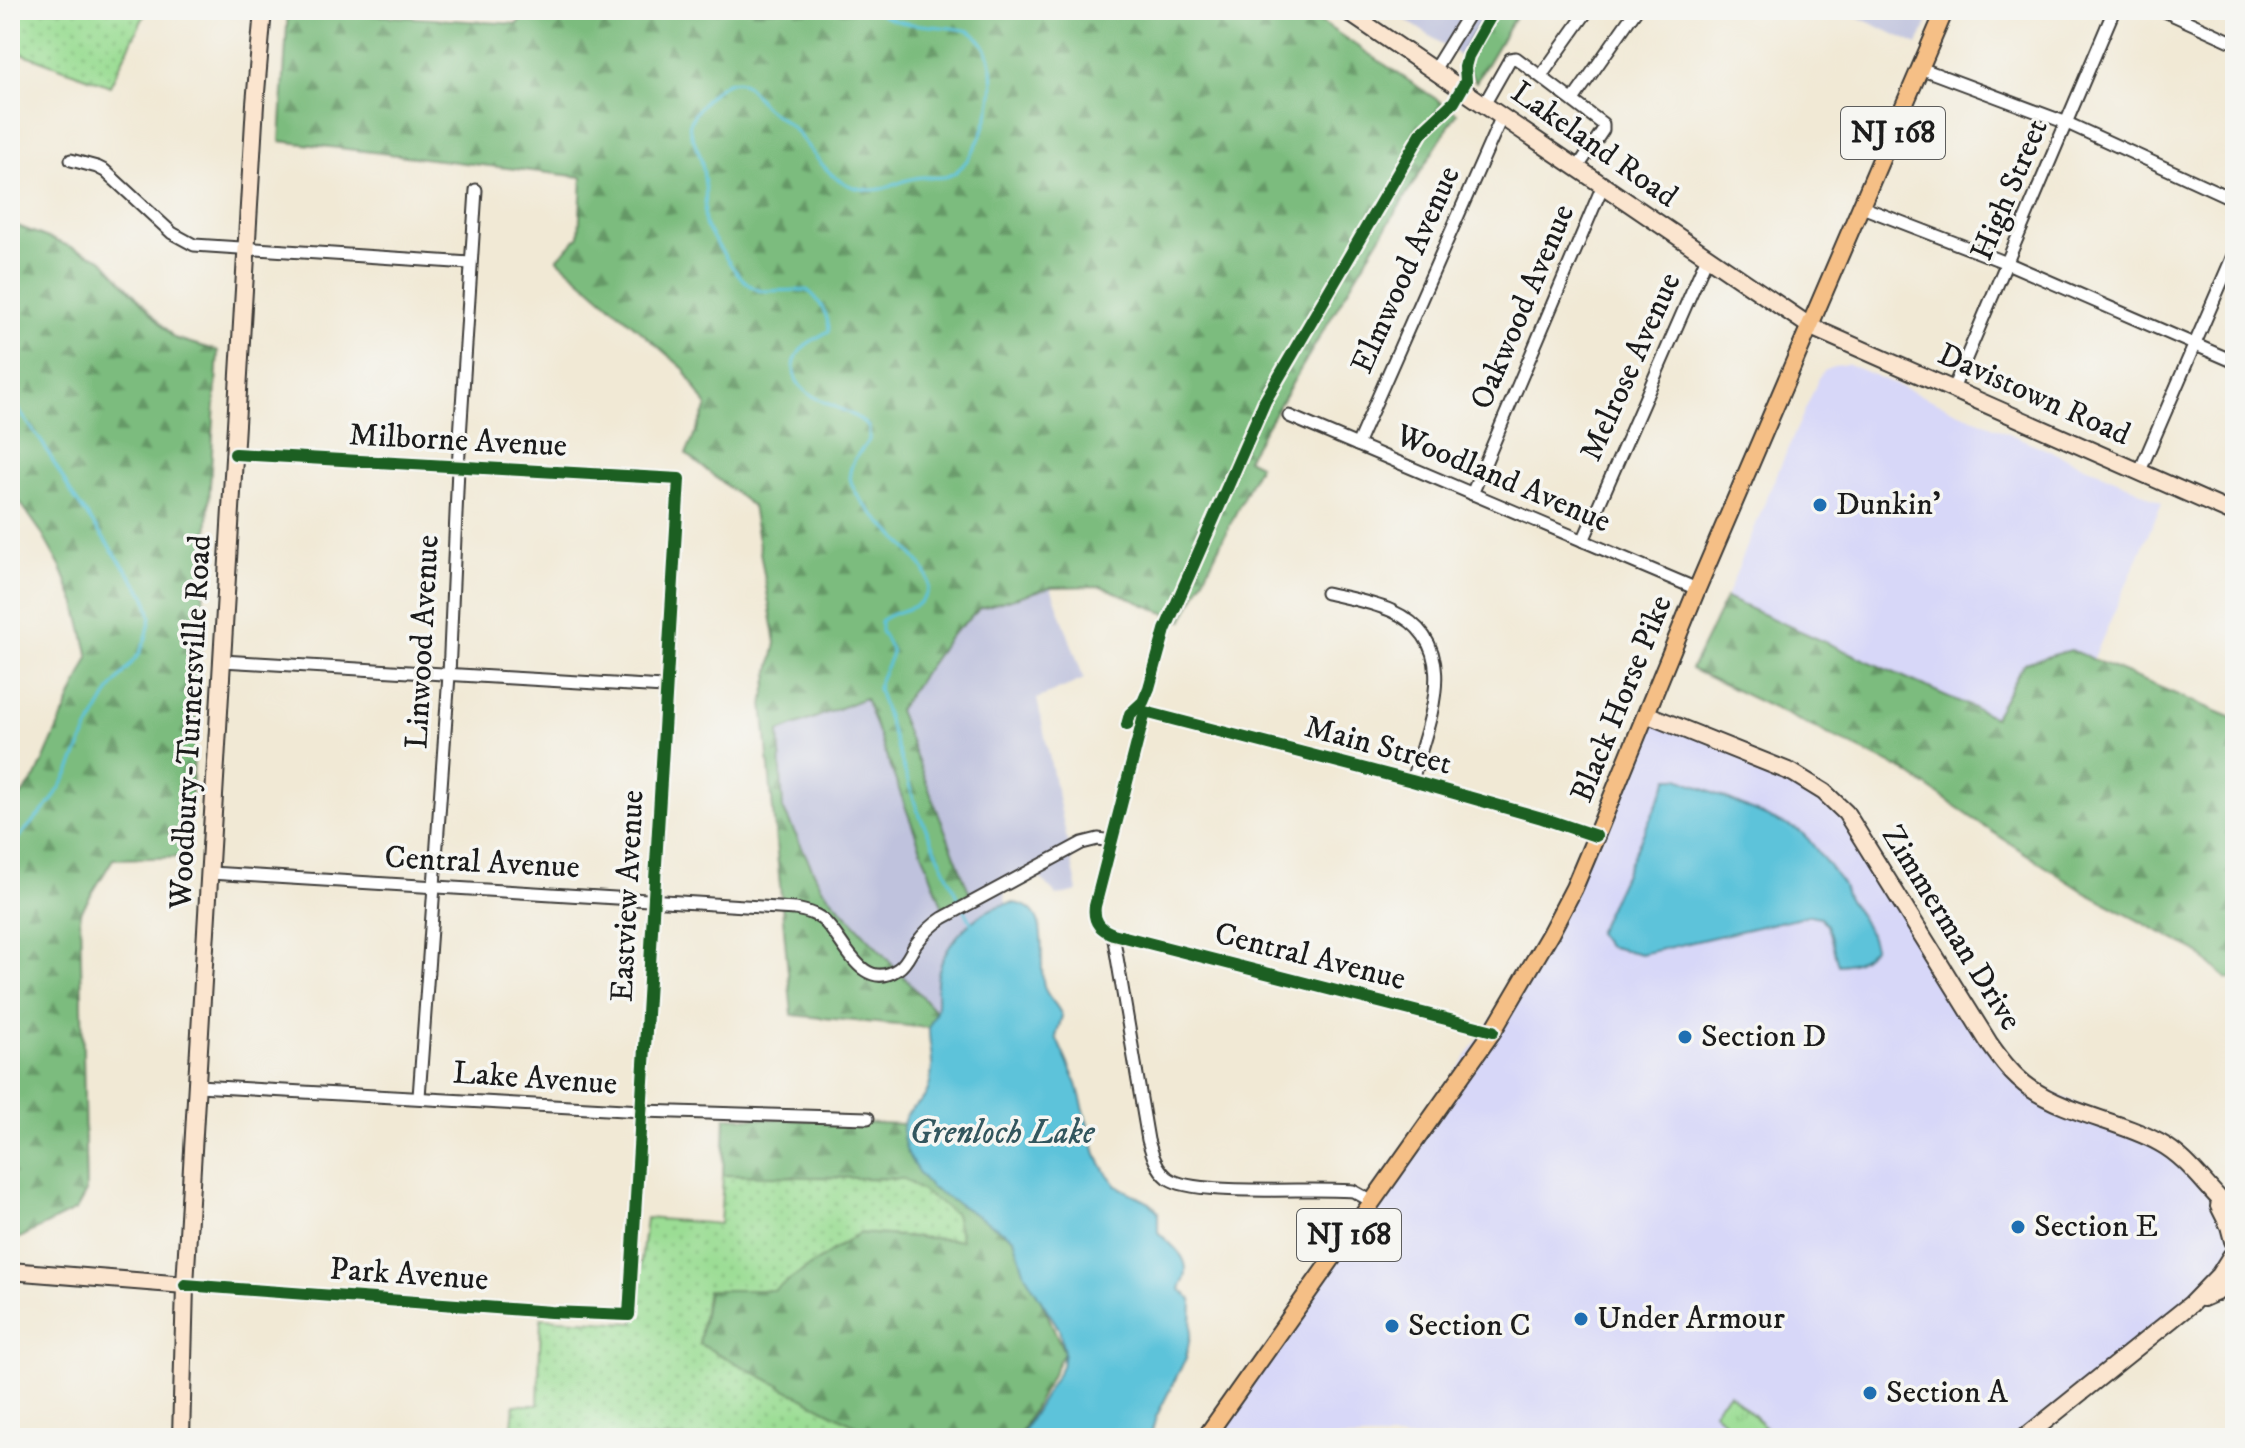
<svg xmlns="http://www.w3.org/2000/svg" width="2245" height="1448" font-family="'IM FELL DW Pica',serif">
  <defs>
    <pattern id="grass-tufts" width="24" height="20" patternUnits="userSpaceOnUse" patternTransform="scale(2)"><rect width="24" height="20" fill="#9bdd94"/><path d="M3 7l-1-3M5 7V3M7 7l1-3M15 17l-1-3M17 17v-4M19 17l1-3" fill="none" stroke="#85bd7f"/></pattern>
    <pattern id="forest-firs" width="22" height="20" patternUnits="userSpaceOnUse" patternTransform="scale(2)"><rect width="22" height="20" fill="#7cbc7e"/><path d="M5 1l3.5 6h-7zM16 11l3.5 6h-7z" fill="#659866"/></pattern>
    <pattern id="park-dots" width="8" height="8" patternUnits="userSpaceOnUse" patternTransform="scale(2)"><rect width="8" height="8" fill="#9bdd94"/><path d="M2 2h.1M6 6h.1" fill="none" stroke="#85bd7f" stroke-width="1.8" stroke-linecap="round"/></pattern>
  </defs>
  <rect width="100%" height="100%" fill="#f6f6f2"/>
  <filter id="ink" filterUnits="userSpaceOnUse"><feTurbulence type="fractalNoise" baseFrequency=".0125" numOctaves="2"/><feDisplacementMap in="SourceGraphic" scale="16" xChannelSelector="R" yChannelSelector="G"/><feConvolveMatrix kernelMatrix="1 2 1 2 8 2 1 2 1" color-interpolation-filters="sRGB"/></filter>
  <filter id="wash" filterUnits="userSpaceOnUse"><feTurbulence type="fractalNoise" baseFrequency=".006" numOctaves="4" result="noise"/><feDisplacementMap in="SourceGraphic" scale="32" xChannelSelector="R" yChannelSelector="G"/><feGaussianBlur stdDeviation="1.8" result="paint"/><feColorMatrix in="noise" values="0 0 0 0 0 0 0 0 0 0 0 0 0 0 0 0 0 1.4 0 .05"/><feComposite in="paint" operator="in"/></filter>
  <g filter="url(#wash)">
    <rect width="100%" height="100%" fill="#f1e9d5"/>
    <g fill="#d7d7f8">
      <path d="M 1848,364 L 2117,480 L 2162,503 L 2093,660 L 2071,650 L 2024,663 L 1994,717 L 1726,598 L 1770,490 L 1819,378 L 1824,371 L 1835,366 Z"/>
      <path d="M 1646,714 L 1824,792 L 2015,1075 L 2143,1135 L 2202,1181 L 2233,1241 L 2223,1269 L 2024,1438 L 1205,1438 L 1550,934 Z"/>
    </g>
    <g fill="#bfc2dd">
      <path d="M 1391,10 L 1488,10 L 1460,56 Z"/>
      <path d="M 1842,10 L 1932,10 L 1918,45 Z"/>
      <path d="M 1051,587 L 1084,679 L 1037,699 L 1078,891 L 1057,896 L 1032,869 L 1003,886 L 1006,903 L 942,960 L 936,1012 L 822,888 L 783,809 L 779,732 L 865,697 L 943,908 L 970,894 L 897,710 L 950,636 L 981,608 Z"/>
    </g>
    <path fill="url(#grass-tufts)" stroke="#5c7c58" stroke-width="2" d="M 1729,1393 L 1765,1426 L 1765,1433 L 1762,1433 L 1757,1438 L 1743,1438 L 1713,1411 Z"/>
    <g fill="url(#forest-firs)" stroke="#4c6c4d" stroke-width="2">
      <path d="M 288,10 L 517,24 L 529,10 L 1303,10 L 1457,113 L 1359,271 L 1247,459 L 1259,465 L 1183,621 L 1101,586 L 1051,587 L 981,608 L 950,636 L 898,710 L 970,894 L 943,908 L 865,698 L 779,732 L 783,809 L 822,888 L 936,1012 L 929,1028 L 792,1015 L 763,703 L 776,643 L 752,506 L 686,454 L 707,407 L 684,369 L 557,259 L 579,236 L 582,177 L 280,141 Z"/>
      <path d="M 1488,10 L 1519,10 L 1476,82 L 1460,56 Z"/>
      <path d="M 10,223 L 102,259 L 174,338 L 218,351 L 188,857 L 113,859 L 80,913 L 86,1192 L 76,1210 L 10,1243 L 10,809 L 36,777 L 89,657 L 76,604 L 61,568 L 41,532 L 10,488 Z"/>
      <path d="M 1726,598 L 1994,717 L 2024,663 L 2071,650 L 2235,719 L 2235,978 L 2227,979 L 2196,951 L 2086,893 L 1985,827 L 1905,771 L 1691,669 Z"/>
      <path d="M 725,1117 L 902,1124 L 930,1187 L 1014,1238 L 1064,1352 L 1018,1438 L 876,1438 L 876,1436 L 699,1344 L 708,1289 L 774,1290 L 859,1233 L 960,1240 L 904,1179 L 723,1175 Z"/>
    </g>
    <g fill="url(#park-dots)" stroke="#5c7c58" stroke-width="2">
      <path d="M 10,10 L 147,10 L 110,86 L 21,53 L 10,45 Z"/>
      <path d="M 723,1175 L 904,1179 L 955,1214 L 961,1240 L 859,1233 L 774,1290 L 707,1290 L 699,1344 L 876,1436 L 876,1438 L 511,1438 L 514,1405 L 538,1405 L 541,1318 L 634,1323 L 646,1218 L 720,1224 Z"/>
    </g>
    <g fill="#5dc3da" stroke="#3c707b" stroke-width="2">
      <path d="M 1669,778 L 1679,778 L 1800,831 L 1808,839 L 1842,883 L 1847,897 L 1868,929 L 1874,947 C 1863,960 1855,964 1838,965 L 1827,925 L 1820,917 L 1809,915 L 1641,954 L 1607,946 L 1597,933 Z"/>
      <path d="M 1013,903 C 1056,907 1035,962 1045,989 C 1049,999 1058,1005 1062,1016 L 1056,1037 L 1077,1084 L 1096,1154 L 1106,1172 L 1117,1186 L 1150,1203 L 1155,1208 L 1158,1212 L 1158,1232 C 1169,1244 1191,1256 1185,1277 C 1184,1281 1181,1285 1180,1289 L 1192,1300 L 1191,1331 L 1186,1358 L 1156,1417 L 1150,1438 L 1019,1438 L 1062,1366 L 1064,1352 L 1059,1329 L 1025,1274 L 1014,1238 L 930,1187 C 916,1171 901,1149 903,1127 C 903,1113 915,1108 923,1099 C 928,1093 930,1084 931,1076 C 935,1059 928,1044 929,1028 C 930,1021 935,1017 936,1011 C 939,999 935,986 938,974 C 945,941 980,906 1013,903 Z"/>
    </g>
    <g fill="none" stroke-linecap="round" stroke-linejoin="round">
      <g stroke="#5dc3da" stroke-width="3">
        <path d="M 874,10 C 897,29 941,24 969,31 C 1013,56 988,145 957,171 C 946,180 936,177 923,177 C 904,177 889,191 870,190 C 833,189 818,158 797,133 C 788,122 775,116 765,107 C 758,100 752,89 744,84 C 739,80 733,81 727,83 C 718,86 710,95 704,102 C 680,130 691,127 700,156 C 703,165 704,176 705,185 C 708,200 701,214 706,227 C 719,246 738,284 761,291 L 807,290 C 819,298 829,317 829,331 C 814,339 796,347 794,366 C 791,403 851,404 869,428 L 869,440 C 862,451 852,458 850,472 C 846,510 943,559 927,593 C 918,613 894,608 881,621 L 881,631 L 892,651 C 890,665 879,675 878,689 L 917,809 L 961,904"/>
        <path d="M 10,398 L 43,444 L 73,496 L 146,597 L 151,617 L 146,639 L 139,654 L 111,689 L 87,731 L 69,773 L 51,802 L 10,847"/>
        <path d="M 965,910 L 972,925"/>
      </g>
    </g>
  </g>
  <g filter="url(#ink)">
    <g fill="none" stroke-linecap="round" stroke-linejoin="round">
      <g stroke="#3c3b38" stroke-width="15">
        <g id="street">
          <path d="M 2162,10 L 2235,43"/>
          <path d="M 1920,68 L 2067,123 L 2235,200"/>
          <path d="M 1434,70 L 1471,10"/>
          <path d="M 1541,76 L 1588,10"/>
          <path d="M 1573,100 L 1636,10"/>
          <path d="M 1485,103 L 1510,59 L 1516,58 L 1603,124 L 1603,130 L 1578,167"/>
          <path d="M 71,160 L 97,167 L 105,171 L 172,233 L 194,245 L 470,263"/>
          <path d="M 1862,207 L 2007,263 L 2235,362"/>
          <path d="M 1953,389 L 2114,10"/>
          <path d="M 1289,416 L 1697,589"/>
          <path d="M 1357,445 L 1502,116"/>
          <path d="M 2139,473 L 2235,251"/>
          <path d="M 1472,494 L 1603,185"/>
          <path d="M 1583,541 L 1707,257"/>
          <path d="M 1326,593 C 1348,598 1372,602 1392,611 C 1466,644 1427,724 1412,781"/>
          <path d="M 222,661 L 664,687"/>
          <path d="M 210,873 L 795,909 C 805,911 815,913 823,920 C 844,938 861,994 898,969 C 907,963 910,953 916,944 C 924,933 932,925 943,918 L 1082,843 L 1098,839 L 1111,841"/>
          <path d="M 1113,934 L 1148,1140 C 1152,1154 1156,1168 1168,1178 C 1193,1197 1314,1187 1353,1191 L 1373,1202"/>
          <path d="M 1493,1031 L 1113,934 C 1099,929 1093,920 1095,906 L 1145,712 L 1412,781 L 1542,818 L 1596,836"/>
          <path d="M 198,1086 L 642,1111 L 868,1118"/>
          <path d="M 419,1097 L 449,675 L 458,468 L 476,190"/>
          <path d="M 185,1285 L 551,1312 L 629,1315 C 647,1037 660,758 679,479 L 235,454"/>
        </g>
      </g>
      <g stroke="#3c3b38" stroke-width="20">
        <g id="secondary">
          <path d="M 1345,10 L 1811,327 L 2235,514"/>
          <path d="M 1646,714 L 1793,773 L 1824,792 L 1846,813 L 1989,1043 C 2001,1060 2013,1076 2030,1088 C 2069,1115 2119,1120 2160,1143 C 2190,1159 2209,1192 2235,1214"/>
          <path d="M 2219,1206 L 2229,1226 L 2233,1241"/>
          <path d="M 10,1271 L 185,1285"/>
          <path d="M 2203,1298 L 2235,1284"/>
          <path d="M 181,1438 L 185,1285 L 255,104 L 263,10"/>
          <path d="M 2024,1438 L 2191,1304 L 2219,1275 L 2231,1256"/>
        </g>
      </g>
      <g stroke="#3c3b38" stroke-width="20">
        <path id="primary" d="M 1205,1438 L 1493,1031 L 1550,934 L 1574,888 L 1596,836 L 1697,589 L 1945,10"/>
      </g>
      <use href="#street" stroke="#fff" stroke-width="11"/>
      <use href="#secondary" stroke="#fbe5cf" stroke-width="16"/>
      <use href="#primary" stroke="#f5bf86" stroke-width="16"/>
      <g stroke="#f6f6f2" stroke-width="17">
        <g id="cycleway">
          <path d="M 1127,725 L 1130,714 L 1143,702 L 1149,688 L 1165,630 L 1265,401 L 1422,132 L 1454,102 L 1466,81 L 1465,67 L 1468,56 L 1494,10"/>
          <path d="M 1493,1031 L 1113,934 C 1099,929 1093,920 1095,906 L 1145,712 L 1412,781 L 1542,818 L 1596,836"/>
          <path d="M 185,1285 L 551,1312 L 629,1315 C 647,1037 660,758 679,479 L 235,454"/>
        </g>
      </g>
      <use href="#cycleway" stroke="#1b5e20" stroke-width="12"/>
    </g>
  </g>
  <g fill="#1f6fb2" stroke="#f6f6f2" stroke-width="3">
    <circle cx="1820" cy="505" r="8"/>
    <circle cx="1685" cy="1037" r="8"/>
    <circle cx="2018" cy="1227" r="8"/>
    <circle cx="1581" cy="1319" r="8"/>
    <circle cx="1392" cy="1326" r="8"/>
    <circle cx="1870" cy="1393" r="8"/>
  </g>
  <g text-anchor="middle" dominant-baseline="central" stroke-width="7" stroke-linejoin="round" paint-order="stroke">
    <g fill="#f6f6f2" stroke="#5d5d5c" stroke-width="2">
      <rect x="1841" y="107" width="104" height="52" rx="6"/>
      <rect x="1297" y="1209" width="104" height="52" rx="6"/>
    </g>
    <g font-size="30" font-weight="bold" fill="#1c1c1c">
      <text x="1893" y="133">NJ 168</text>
      <text x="1349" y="1235">NJ 168</text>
    </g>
    <g font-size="32" fill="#1c1c1c" stroke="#f6f6f2">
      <text transform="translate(1594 145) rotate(35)">Lakeland Road</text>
      <text transform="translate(2010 190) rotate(-67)">High Street</text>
      <text transform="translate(1406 270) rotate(-66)">Elmwood Avenue</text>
      <text transform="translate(1523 307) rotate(-67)">Oakwood Avenue</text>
      <text transform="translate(1631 367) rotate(-66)">Melrose Avenue</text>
      <text transform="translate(2034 395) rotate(24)">Davistown Road</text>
      <text transform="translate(458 441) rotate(3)">Milborne Avenue</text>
      <text transform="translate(1503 479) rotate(23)">Woodland Avenue</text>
      <text transform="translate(423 642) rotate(-87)">Linwood Avenue</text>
      <text transform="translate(1622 699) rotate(-68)">Black Horse Pike</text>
      <text transform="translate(191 722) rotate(-87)">Woodbury-Turnersville Road</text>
      <text transform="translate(1378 746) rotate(15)">Main Street</text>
      <text transform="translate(482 863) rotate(3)">Central Avenue</text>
      <text transform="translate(628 896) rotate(-87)">Eastview Avenue</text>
      <text transform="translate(1951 928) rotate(58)">Zimmerman Drive</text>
      <text transform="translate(1310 957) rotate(14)">Central Avenue</text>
      <text transform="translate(535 1079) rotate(4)">Lake Avenue</text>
      <text transform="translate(409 1275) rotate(4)">Park Avenue</text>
    </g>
    <g font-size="32" fill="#1c1c1c" stroke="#f6f6f2" text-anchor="start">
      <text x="1836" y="505">Dunkin'</text>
      <text x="1701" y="1037">Section D</text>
      <text x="2034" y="1227">Section E</text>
      <text x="1597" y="1319">Under Armour</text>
      <text x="1408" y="1326">Section C</text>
      <text x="1886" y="1393">Section A</text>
    </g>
    <g font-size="34" font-style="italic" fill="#33565e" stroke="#f6f6f2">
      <text x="1002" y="1133">Grenloch Lake</text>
    </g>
  </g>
  <rect width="2245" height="1448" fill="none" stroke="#f6f6f2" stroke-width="40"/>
</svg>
